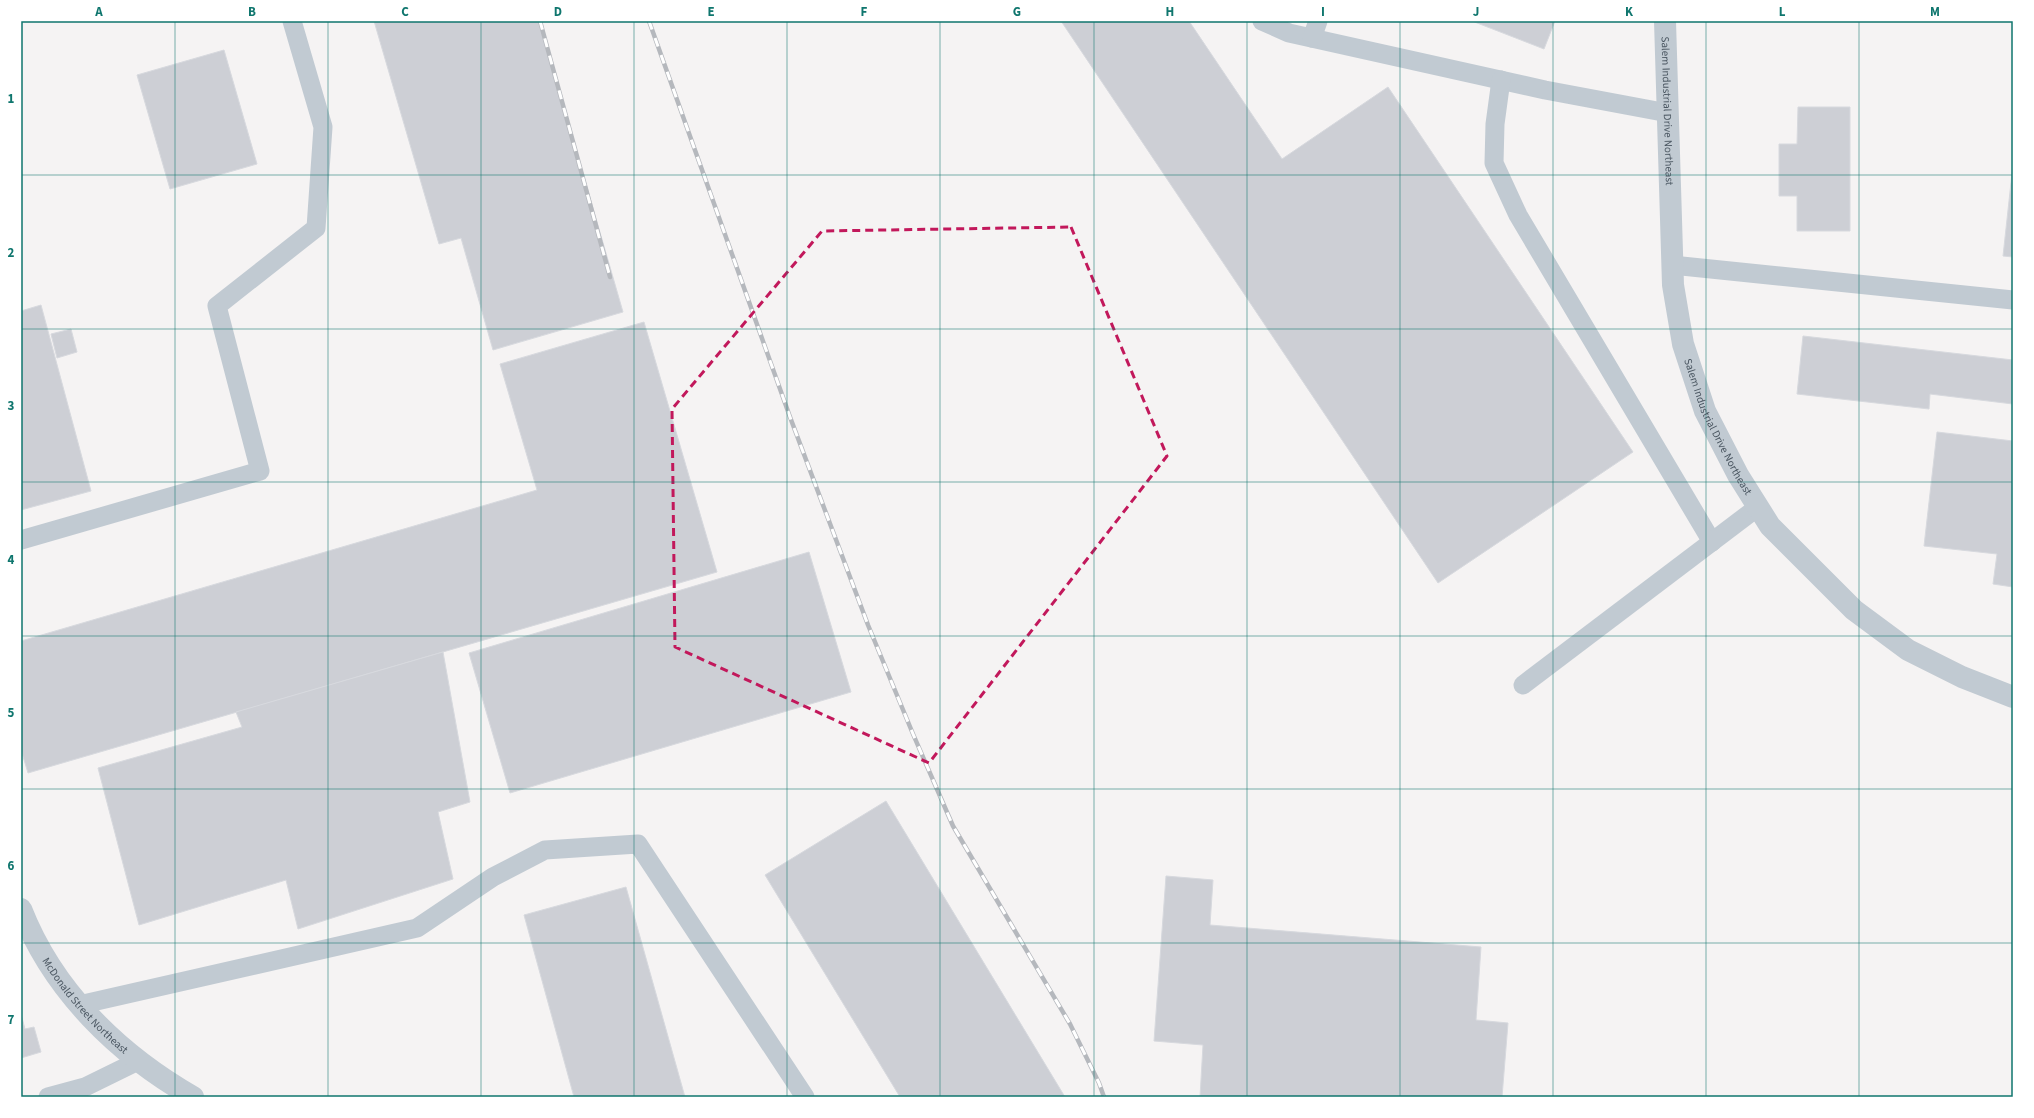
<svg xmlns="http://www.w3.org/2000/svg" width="2034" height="1118" font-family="'Source Sans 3',sans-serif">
  <rect width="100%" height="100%" fill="#f5f3f3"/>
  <g fill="#cdcfd5" stroke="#d7d9de">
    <path d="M 374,21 L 539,21 L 623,312 L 493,350 L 461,238 L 439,244 Z"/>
    <path d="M 1061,21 L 1189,21 L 1282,159 L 1388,87 L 1633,452 L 1438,583 Z"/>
    <path d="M 1472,21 L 1555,21 L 1544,49 Z"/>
    <path d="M 224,50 L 257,164 L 170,189 L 137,75 Z"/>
    <path d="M 1798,107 L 1850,107 L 1850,231 L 1797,231 L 1797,196 L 1779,196 L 1779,144 L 1797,144 Z"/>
    <path d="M 2013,164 L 2013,257 L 2003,256 Z"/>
    <path d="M 41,305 L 91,491 L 21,510 L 21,311 Z"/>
    <path d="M 644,322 L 717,572 L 28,773 L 21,750 L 21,641 L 537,490 L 500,364 Z"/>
    <path d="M 71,329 L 77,352 L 57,358 L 51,334 Z"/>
    <path d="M 1803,336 L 2013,360 L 2013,404 L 1930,394 L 1929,409 L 1797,394 Z"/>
    <path d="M 1937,432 L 2013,441 L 2013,587 L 1993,584 L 1997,554 L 1924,546 Z"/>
    <path d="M 809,552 L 851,692 L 510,793 L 469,653 Z"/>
    <path d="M 443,652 L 470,802 L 438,812 L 453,879 L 298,929 L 286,880 L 139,925 L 98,768 L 242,727 L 236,712 Z"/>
    <path d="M 886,801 L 1065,1097 L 900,1097 L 765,875 Z"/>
    <path d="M 1166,876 L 1213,880 L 1210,925 L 1481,947 L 1476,1020 L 1508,1023 L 1502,1097 L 1200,1097 L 1203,1045 L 1154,1041 Z"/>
    <path d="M 626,887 L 685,1097 L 574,1097 L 524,915 Z"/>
    <path d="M 21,1014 L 25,1029 L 34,1027 L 41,1052 L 21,1058 Z"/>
  </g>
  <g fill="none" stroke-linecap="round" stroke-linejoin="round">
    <g stroke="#c1cad2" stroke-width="19">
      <path d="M 1262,21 L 1289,33 L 1545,90 L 1668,113"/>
      <path d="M 1312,38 L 1318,21"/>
      <path d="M 1501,80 L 1495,124 L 1494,163 L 1518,215 L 1712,542"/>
      <path d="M 1672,265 L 2013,300"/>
      <path d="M 21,540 L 260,471 L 217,306 L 316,228 L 323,127 L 292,21"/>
      <path d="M 1523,685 L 1758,507"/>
      <path d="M 79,1005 L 417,928 L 493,877 L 545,850 L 638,844 L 805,1097"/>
      <path d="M 48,1097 L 85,1087 L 138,1061"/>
    </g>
    <path stroke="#c1cad2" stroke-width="22" id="s1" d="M 21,909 C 53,991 118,1054 193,1097"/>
    <path stroke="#c1cad2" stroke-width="22" id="s2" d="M 1665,21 L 1673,285 L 1683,344 L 1705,411 L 1738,475 L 1770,526 L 1854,610 L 1908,650 L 1962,677 L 2013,697"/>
    <g stroke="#b5b8bd" stroke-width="4.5">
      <g id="rail">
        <path d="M 540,21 L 610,277"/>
        <path d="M 649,21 L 790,417 L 868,625 L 913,734 L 953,826 L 1070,1024 L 1099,1083 L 1104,1097"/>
      </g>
    </g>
    <use href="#rail" stroke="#fff" stroke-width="3" stroke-dasharray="9" stroke-linecap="butt"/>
  </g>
  <path fill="none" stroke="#c2185b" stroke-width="3" stroke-dasharray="8 5" stroke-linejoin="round" d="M 1071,227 L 1167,456 L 929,763 L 675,647 L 672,409 L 822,231 Z"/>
  <path fill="none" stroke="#0f766e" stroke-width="1" stroke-opacity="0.55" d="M 175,21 L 175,1097M 328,21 L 328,1097M 481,21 L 481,1097M 634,21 L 634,1097M 787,21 L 787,1097M 940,21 L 940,1097M 1094,21 L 1094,1097M 1247,21 L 1247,1097M 1400,21 L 1400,1097M 1553,21 L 1553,1097M 1706,21 L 1706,1097M 1859,21 L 1859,1097M 21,175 L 2013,175M 21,329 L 2013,329M 21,482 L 2013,482M 21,636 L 2013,636M 21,789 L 2013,789M 21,943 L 2013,943"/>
  <g text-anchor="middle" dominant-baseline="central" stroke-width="3" stroke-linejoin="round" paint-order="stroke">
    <g font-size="11" fill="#4a5661" stroke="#fff">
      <text stroke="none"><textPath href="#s2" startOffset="90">Salem Industrial Drive Northeast</textPath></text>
      <text stroke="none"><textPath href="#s2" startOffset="414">Salem Industrial Drive Northeast</textPath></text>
      <text stroke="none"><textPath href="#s1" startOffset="117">McDonald Street Northeast</textPath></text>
    </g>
  </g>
  <rect width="2034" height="1118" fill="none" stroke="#ffffff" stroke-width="44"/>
  <rect x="22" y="22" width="1990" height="1074" fill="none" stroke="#0f766e" stroke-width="1.5"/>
  <g font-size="13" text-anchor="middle" font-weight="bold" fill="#0f766e">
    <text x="99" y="16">A</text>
    <text x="252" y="16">B</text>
    <text x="405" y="16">C</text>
    <text x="558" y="16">D</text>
    <text x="711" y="16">E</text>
    <text x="864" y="16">F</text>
    <text x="1017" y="16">G</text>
    <text x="1170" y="16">H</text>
    <text x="1323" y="16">I</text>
    <text x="1476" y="16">J</text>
    <text x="1629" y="16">K</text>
    <text x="1782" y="16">L</text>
    <text x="1935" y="16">M</text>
    <text x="11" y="103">1</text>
    <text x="11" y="257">2</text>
    <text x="11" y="410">3</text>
    <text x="11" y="564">4</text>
    <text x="11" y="717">5</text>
    <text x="11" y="870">6</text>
    <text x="11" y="1024">7</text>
  </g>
</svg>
